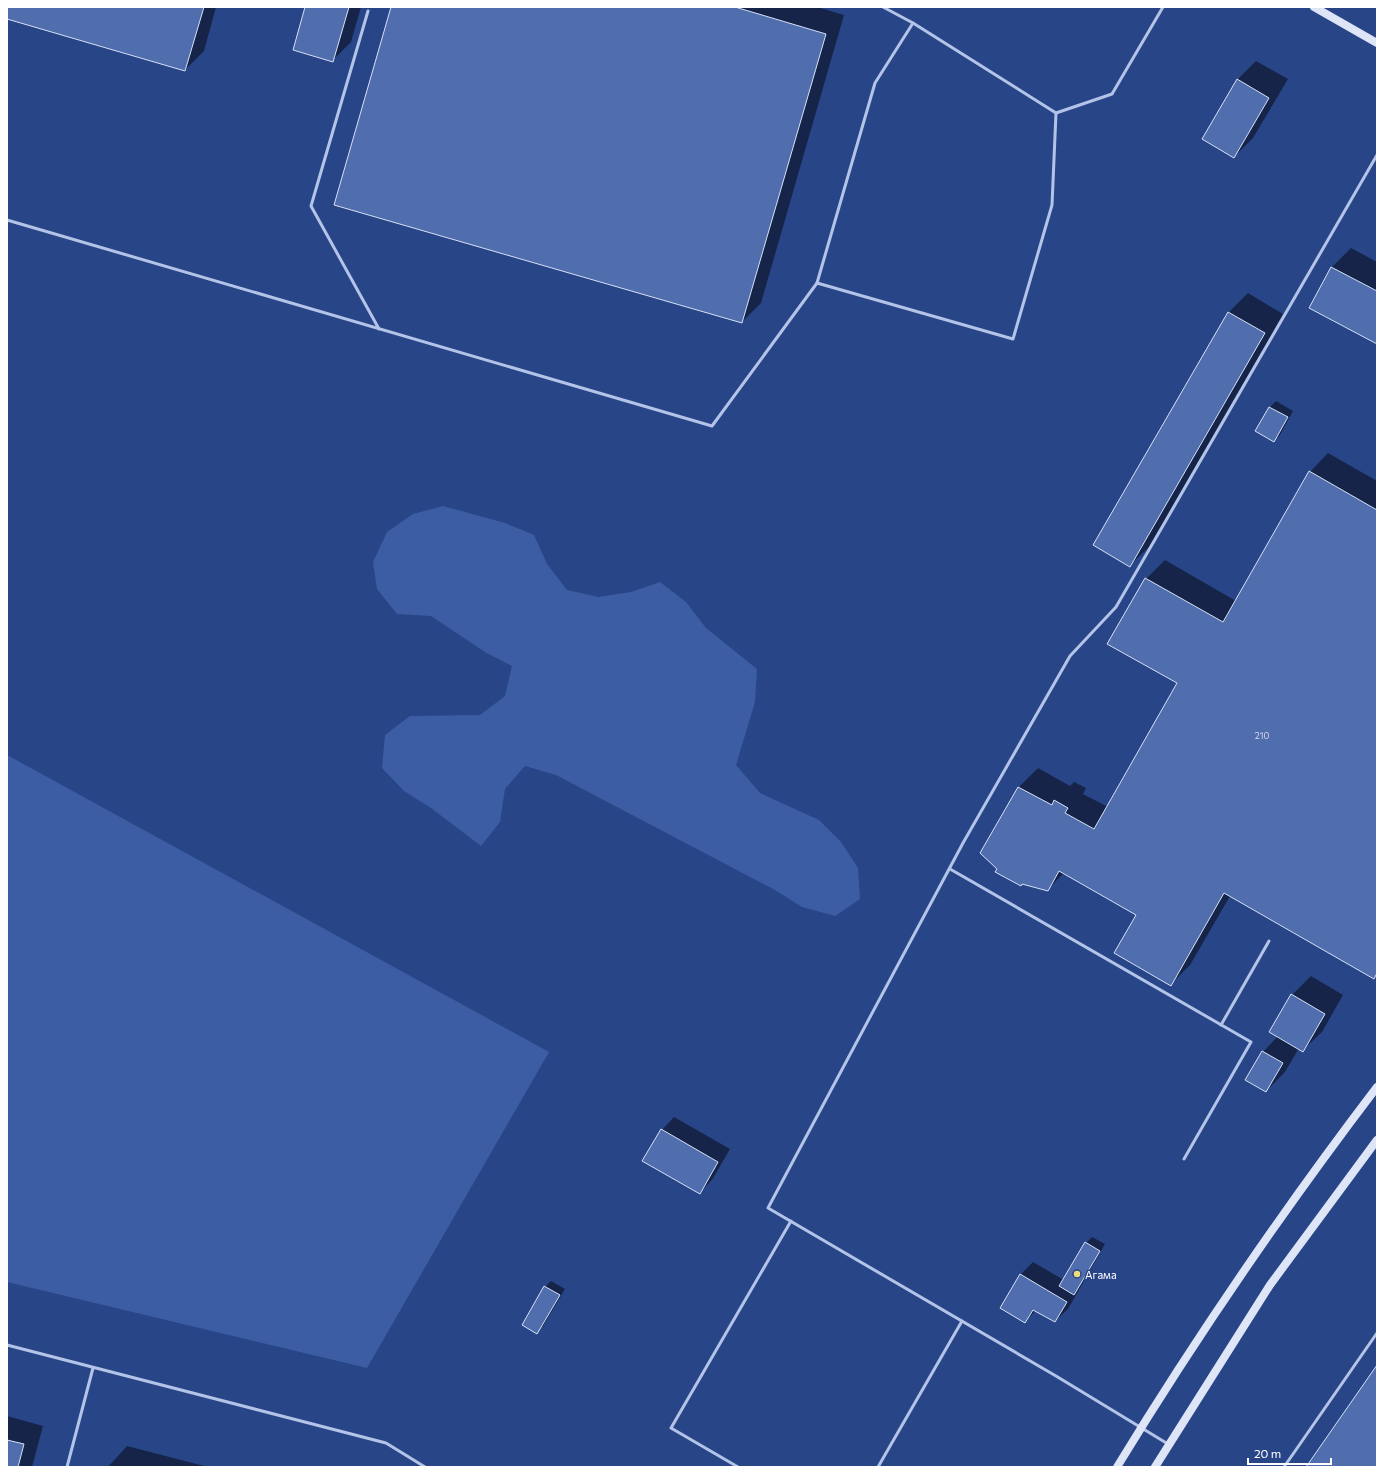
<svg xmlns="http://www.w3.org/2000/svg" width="1384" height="1474" font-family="Commissioner,sans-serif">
  <rect width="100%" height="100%" fill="#284587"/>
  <g fill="#3c5da3">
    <path d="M 443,506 L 505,523 L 534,535 L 547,564 L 567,590 L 598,597 L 631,592 L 660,582 L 686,602 L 706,628 L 757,669 L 755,702 L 736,765 L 760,793 L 819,820 L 841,842 L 858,868 L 860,899 L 835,916 L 802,907 L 775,890 L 556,775 L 525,766 L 505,789 L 500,822 L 481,846 L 431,808 L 404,791 L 382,768 L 385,735 L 410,716 L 480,715 L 505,696 L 512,666 L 485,652 L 431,616 L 397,614 L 377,589 L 373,562 L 387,532 L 413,514 Z"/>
    <path d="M 7,755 L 549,1052 L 367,1368 L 7,1282 Z"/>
  </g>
  <g fill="#0007">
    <path d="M 7,7 L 216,7 L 204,51 L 185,70 L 7,18 Z"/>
    <path d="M 306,7 L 361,7 L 351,42 L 332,61 Z"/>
    <path d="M 393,7 L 817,7 L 844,15 L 761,303 L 742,322 Z"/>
    <path d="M 1256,61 L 1288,79 L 1253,138 L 1234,157 L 1237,80 Z"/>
    <path d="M 1351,248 L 1377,262 L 1377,343 L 1310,308 L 1332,267 Z"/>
    <path d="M 1248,293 L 1283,314 L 1149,547 L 1130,565 L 1094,545 L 1229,312 Z"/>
    <path d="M 1276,401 L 1293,411 L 1280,435 L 1274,441 L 1256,431 L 1270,407 Z"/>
    <path d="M 1328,453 L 1377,481 L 1377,974 L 1374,977 L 1230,896 L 1190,965 L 1171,984 L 1137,914 L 1064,873 L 1047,890 L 998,869 L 982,853 L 1019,787 L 1038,768 L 1070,786 L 1074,782 L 1086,788 L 1083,794 L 1108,807 L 1178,683 L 1146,579 L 1165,560 L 1236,601 L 1310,472 Z"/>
    <path d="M 1311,976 L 1343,995 L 1322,1032 L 1303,1050 L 1299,1048 L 1285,1072 L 1266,1091 L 1263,1052 L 1278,1036 L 1292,995 Z"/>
    <path d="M 674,1117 L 730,1149 L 712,1180 L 699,1193 L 662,1130 Z"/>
    <path d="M 1092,1237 L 1105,1244 L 1068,1309 L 1055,1321 L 1036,1310 L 1025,1322 L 1020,1275 L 1033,1262 L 1064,1280 L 1086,1243 Z"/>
    <path d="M 551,1281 L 565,1289 L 543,1326 L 537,1332 L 545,1287 Z"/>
    <path d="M 7,1416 L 43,1426 L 32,1467 L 7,1467 Z"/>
    <path d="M 127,1446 L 208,1467 L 108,1467 Z"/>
  </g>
  <g fill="#506eae" stroke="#d7e1f6">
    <path d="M 7,7 L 204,7 L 185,71 L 7,19 Z"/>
    <path d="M 305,7 L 349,7 L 333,62 L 293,50 Z"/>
    <path d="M 391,7 L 735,7 L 826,34 L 742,323 L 334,205 Z"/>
    <path d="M 1237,79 L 1269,98 L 1234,158 L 1202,139 Z"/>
    <path d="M 1331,267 L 1377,291 L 1377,344 L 1309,308 Z"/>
    <path d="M 1228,312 L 1265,333 L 1130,567 L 1093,545 Z"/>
    <path d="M 1269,407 L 1288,417 L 1274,442 L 1255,431 Z"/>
    <path d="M 1309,471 L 1377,510 L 1377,973 L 1374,979 L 1224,893 L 1171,986 L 1114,953 L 1136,915 L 1059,871 L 1048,891 L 1022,884 L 1021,886 L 995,872 L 997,869 L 980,853 L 1018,787 L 1052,805 L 1054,800 L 1068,808 L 1065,813 L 1094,829 L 1177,683 L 1107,644 L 1145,578 L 1223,622 Z"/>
    <path d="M 1291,994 L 1325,1014 L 1303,1052 L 1269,1032 Z"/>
    <path d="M 1262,1051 L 1283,1063 L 1266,1092 L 1245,1080 Z"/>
    <path d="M 661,1129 L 718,1162 L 700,1194 L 642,1161 Z"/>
    <path d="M 1085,1242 L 1100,1251 L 1074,1295 L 1059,1286 Z"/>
    <path d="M 1020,1274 L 1067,1302 L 1055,1322 L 1033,1310 L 1025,1323 L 1000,1308 Z"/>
    <path d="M 544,1286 L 560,1295 L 537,1334 L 522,1325 Z"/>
    <path d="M 1377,1365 L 1377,1467 L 1306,1467 Z"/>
    <path d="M 7,1440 L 24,1444 L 18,1467 L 7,1467 Z"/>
  </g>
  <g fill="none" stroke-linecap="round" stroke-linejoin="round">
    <g stroke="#b3c4e8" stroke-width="3">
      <path d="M 368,11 L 311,206 L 379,329"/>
      <path d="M 1056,113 L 1112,94 L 1163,7"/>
      <path d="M 7,220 L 712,426 L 817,283 L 875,83 L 913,23"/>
      <path d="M 817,283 L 1013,339 L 1052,205 L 1056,113 L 913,23 L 883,7"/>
      <path d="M 950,869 L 1251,1042 L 1184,1159"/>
      <path d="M 1221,1025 L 1269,941"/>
      <path d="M 7,1345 L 386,1443 L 425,1467"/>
      <path d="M 1168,1444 L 1056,1376 L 768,1208 L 963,843 L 1070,656 L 1116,607 L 1377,155"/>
      <path d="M 67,1467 L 93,1368"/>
      <path d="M 738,1467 L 671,1428 L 791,1221"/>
      <path d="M 878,1467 L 962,1321"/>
      <path d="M 1284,1467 L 1377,1333"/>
    </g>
    <g stroke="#dde5f7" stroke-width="8">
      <path d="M 1314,7 L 1377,43"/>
      <path d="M 1117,1467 C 1197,1336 1284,1209 1377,1087"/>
      <path d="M 1155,1467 L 1270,1285 L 1377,1140"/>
    </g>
  </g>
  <circle fill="#f0dd79" stroke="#284587" stroke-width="1.5" cx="1077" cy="1274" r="4"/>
  <g text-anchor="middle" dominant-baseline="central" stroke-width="3" stroke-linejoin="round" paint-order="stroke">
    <g font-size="9" fill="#d3dbeb">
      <text x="1262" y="735">210</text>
    </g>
    <g font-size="11" fill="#fff" stroke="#284587" text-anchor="start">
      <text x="1085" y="1274">Агама</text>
    </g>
  </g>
  <rect width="1384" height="1474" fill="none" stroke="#ffffff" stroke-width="16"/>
  <path d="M1248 1458v6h83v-6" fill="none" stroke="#ffffff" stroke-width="2"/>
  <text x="1254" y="1458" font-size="12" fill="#ffffff" stroke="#284587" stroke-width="3" paint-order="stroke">20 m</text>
</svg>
